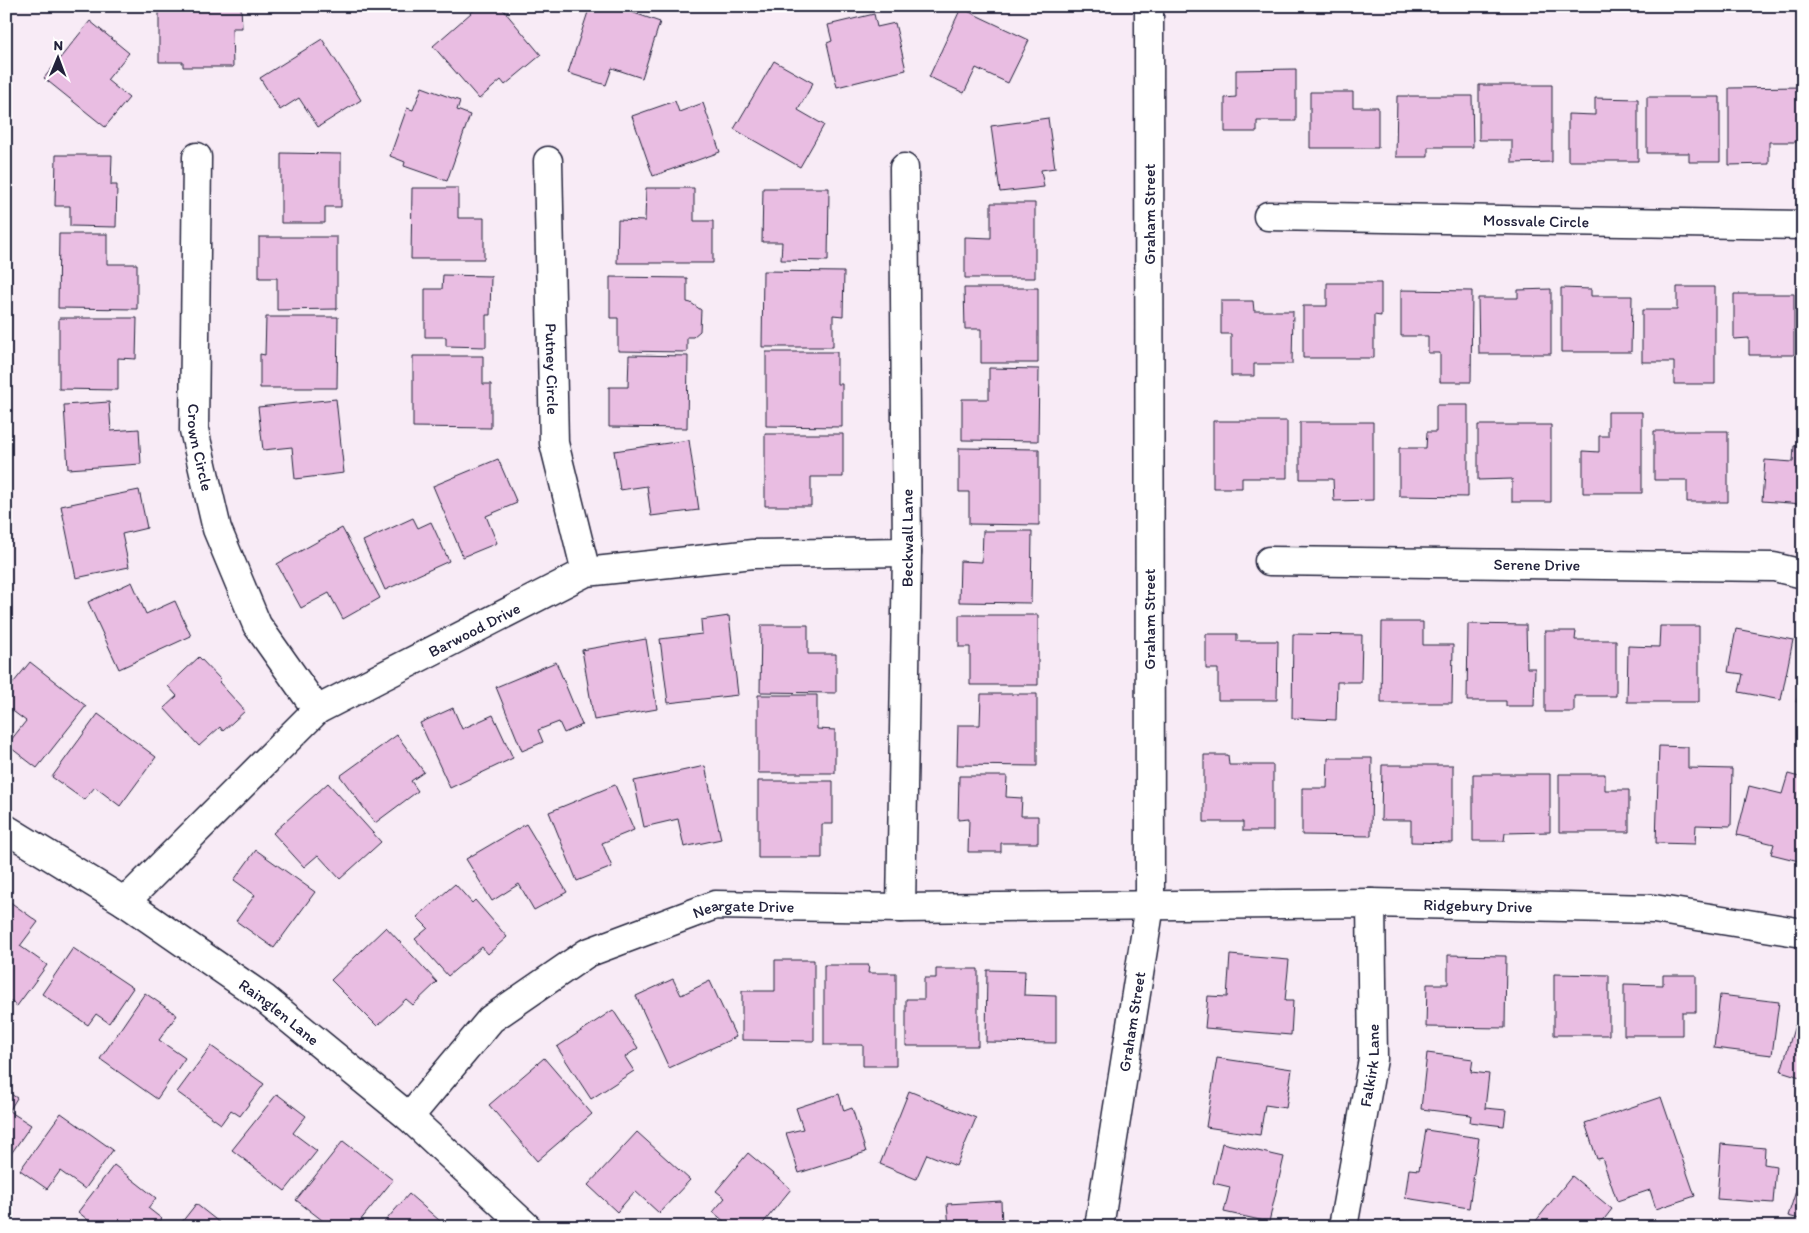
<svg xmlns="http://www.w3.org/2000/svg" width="1809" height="1233" font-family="Itim,sans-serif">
  <rect width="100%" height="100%" fill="#f8ebf6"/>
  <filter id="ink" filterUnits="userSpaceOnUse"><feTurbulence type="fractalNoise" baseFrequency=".02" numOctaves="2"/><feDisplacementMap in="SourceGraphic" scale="10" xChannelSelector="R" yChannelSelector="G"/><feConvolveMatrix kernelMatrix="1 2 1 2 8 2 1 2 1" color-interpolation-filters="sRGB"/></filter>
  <g filter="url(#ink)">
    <g fill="#e9bde2" stroke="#22223b">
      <path d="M 159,6 L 241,6 L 242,28 L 232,28 L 233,67 L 183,67 L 183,62 L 159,62 Z"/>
      <path d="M 479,6 L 500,6 L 541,55 L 505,85 L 501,80 L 479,99 L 433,46 Z"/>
      <path d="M 590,6 L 614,6 L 660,22 L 642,78 L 612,68 L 606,85 L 568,73 Z"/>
      <path d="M 961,8 L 1029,40 L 1008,83 L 976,68 L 964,93 L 929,77 Z"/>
      <path d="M 874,14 L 877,27 L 895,23 L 906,70 L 837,87 L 827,43 L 832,41 L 828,25 Z"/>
      <path d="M 90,21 L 129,53 L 107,80 L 129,98 L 105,127 L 44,78 Z"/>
      <path d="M 322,39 L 361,100 L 318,127 L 299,98 L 280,110 L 260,78 Z"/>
      <path d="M 774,61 L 813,83 L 798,110 L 824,125 L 800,167 L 734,129 Z"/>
      <path d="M 1296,69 L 1296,121 L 1257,121 L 1257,132 L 1225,132 L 1225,98 L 1236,97 L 1236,70 Z"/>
      <path d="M 1479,85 L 1552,85 L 1552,162 L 1512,163 L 1512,140 L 1479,140 Z"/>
      <path d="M 422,87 L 460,101 L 457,110 L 470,115 L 447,181 L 404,166 L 405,162 L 390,156 L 407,108 L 413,110 Z"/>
      <path d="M 1801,87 L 1800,142 L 1769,142 L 1769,164 L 1729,165 L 1729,88 Z"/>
      <path d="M 1310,92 L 1353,92 L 1353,107 L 1378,107 L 1378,148 L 1310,148 Z"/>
      <path d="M 1397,96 L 1472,96 L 1473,147 L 1428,147 L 1428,157 L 1396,157 Z"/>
      <path d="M 1647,97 L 1720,97 L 1720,162 L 1689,162 L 1689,153 L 1647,153 Z"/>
      <path d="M 1595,98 L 1638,99 L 1638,161 L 1568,161 L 1568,114 L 1595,115 Z"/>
      <path d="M 675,101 L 679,112 L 703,103 L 720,152 L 653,176 L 632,116 Z"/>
      <path d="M 1048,118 L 1055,168 L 1041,170 L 1044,187 L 1000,192 L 991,126 Z"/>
      <path d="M 281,153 L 341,154 L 341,207 L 325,207 L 325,223 L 281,223 Z"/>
      <path d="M 56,155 L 112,155 L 111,185 L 117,185 L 116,227 L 70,226 L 70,206 L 55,206 Z"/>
      <path d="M 412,188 L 458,188 L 458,218 L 484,218 L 484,259 L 411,259 Z"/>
      <path d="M 646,188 L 694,188 L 694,221 L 713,221 L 713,263 L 617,263 L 618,220 L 645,221 Z"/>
      <path d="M 763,188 L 829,188 L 828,261 L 781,260 L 782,242 L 762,242 Z"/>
      <path d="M 991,203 L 1035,203 L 1035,278 L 965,278 L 965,237 L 991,238 Z"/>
      <path d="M 59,234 L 107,234 L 107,264 L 137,264 L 137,309 L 58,308 Z"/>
      <path d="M 259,237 L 337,237 L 337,309 L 277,310 L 277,278 L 259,278 Z"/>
      <path d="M 763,271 L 844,272 L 843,316 L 833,315 L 833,347 L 762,347 Z"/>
      <path d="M 443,275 L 491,276 L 490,315 L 486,315 L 486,347 L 446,346 L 446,337 L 425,337 L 425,289 L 442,289 Z"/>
      <path d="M 610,277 L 687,278 L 687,302 L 691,303 L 701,310 L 700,331 L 693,337 L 687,337 L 687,352 L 618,351 L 618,318 L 610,318 Z"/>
      <path d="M 1327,283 L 1381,283 L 1381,316 L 1374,315 L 1374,358 L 1303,358 L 1303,306 L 1327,306 Z"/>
      <path d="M 1677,287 L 1715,287 L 1715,384 L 1674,384 L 1674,362 L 1642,362 L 1642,310 L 1677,310 Z"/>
      <path d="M 964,288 L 1038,288 L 1038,363 L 981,363 L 981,329 L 965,329 Z"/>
      <path d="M 1561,288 L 1591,289 L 1591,296 L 1632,296 L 1631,352 L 1561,352 Z"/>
      <path d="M 1551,289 L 1551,354 L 1479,354 L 1478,298 L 1518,298 L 1518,290 Z"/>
      <path d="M 1401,290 L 1472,291 L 1471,382 L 1440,382 L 1440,353 L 1428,353 L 1428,336 L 1401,336 Z"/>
      <path d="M 1734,294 L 1794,294 L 1794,355 L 1749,355 L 1749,338 L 1734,339 Z"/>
      <path d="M 1221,301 L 1253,301 L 1254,311 L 1293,311 L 1292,364 L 1254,364 L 1254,376 L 1231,376 L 1231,334 L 1221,334 Z"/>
      <path d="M 266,317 L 338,317 L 337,388 L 260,388 L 260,354 L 265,355 Z"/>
      <path d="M 59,318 L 137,318 L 136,359 L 118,358 L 118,390 L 59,389 Z"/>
      <path d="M 766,352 L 837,352 L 837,384 L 842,384 L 842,427 L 766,426 Z"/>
      <path d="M 629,355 L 688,356 L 687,428 L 609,427 L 609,387 L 628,387 Z"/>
      <path d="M 413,356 L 483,356 L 483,384 L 491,384 L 491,428 L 413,427 Z"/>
      <path d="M 989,368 L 1039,369 L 1038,441 L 962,440 L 962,399 L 989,399 Z"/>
      <path d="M 336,399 L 344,473 L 295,479 L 292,447 L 263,450 L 258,407 Z"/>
      <path d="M 109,402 L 111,431 L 139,429 L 141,464 L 68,469 L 64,405 Z"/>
      <path d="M 1436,405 L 1468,405 L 1468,497 L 1399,496 L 1399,448 L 1426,448 L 1427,432 L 1436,432 Z"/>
      <path d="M 1608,412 L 1642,412 L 1642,493 L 1583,493 L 1583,451 L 1599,452 L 1599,436 L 1608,436 Z"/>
      <path d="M 1213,421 L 1287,421 L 1287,478 L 1242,478 L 1242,488 L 1213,488 Z"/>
      <path d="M 1300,422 L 1373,422 L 1373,500 L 1334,501 L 1333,479 L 1300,479 Z"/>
      <path d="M 1478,425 L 1551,425 L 1551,502 L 1512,502 L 1512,479 L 1478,480 Z"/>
      <path d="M 1654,431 L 1728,431 L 1728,502 L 1687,502 L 1687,480 L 1654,480 Z"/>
      <path d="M 765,434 L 843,434 L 843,477 L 811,477 L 811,506 L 765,506 Z"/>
      <path d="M 689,440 L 699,510 L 651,516 L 647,486 L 620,490 L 614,451 Z"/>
      <path d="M 1794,446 L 1803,446 L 1803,504 L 1762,501 L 1765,460 L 1793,462 Z"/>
      <path d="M 959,448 L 1039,449 L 1039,525 L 969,524 L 969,492 L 959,492 Z"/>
      <path d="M 498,459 L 517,503 L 486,516 L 497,543 L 463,557 L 433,486 Z"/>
      <path d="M 139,490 L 147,528 L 122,534 L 129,567 L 76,578 L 61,506 Z"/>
      <path d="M 413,518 L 418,528 L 431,522 L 449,561 L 385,590 L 363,541 Z"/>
      <path d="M 342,528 L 380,598 L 343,619 L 329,593 L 301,608 L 277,564 Z"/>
      <path d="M 983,531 L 1032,531 L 1031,603 L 959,602 L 960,561 L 982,562 Z"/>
      <path d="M 132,582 L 146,614 L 175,601 L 191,636 L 119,669 L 88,602 Z"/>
      <path d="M 959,615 L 1038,615 L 1038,685 L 970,685 L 970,647 L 959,647 Z"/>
      <path d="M 729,616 L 738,695 L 668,703 L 660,639 L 702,634 L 701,620 Z"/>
      <path d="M 1382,622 L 1423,622 L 1423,645 L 1453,645 L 1452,703 L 1381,703 Z"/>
      <path d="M 1468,624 L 1526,625 L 1527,668 L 1535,668 L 1534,706 L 1506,706 L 1506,701 L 1467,701 Z"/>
      <path d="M 761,625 L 808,625 L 808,654 L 836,654 L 836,693 L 760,692 Z"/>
      <path d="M 1660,626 L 1699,626 L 1699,702 L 1627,702 L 1628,646 L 1659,647 Z"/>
      <path d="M 1736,629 L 1793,640 L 1781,700 L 1739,692 L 1743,674 L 1728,672 Z"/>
      <path d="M 1545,631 L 1576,631 L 1575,640 L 1616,640 L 1616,696 L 1574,696 L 1574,712 L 1545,712 Z"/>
      <path d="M 1206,634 L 1237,634 L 1237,641 L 1278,641 L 1277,700 L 1218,700 L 1218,669 L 1206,669 Z"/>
      <path d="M 1293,634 L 1362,635 L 1361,682 L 1337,682 L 1336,720 L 1292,718 Z"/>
      <path d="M 646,639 L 657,709 L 594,720 L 582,650 Z"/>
      <path d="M 199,657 L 221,680 L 219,682 L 245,711 L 223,731 L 220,727 L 199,746 L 164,708 L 177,696 L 168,686 Z"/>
      <path d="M 30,662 L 86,706 L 37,768 L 7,745 L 26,721 L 6,706 L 6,692 Z"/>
      <path d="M 556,662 L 582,725 L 564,733 L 559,722 L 538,730 L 543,742 L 522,751 L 496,687 Z"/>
      <path d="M 1803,680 L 1803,704 L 1796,702 Z"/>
      <path d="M 981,694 L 1037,694 L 1037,766 L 957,765 L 958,725 L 980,725 Z"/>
      <path d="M 758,695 L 817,695 L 817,729 L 835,730 L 835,773 L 758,773 Z"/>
      <path d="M 453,708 L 462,729 L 493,715 L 513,758 L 450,788 L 420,723 Z"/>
      <path d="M 98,714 L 156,757 L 120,806 L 95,787 L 84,800 L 52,777 Z"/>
      <path d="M 397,735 L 424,772 L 411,781 L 418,791 L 375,823 L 340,776 Z"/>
      <path d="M 1659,746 L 1688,747 L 1688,768 L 1732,769 L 1731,826 L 1696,825 L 1695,844 L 1656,843 Z"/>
      <path d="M 1204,755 L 1228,755 L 1229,765 L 1273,765 L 1273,831 L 1243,831 L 1243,822 L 1204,822 Z"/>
      <path d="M 1328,758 L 1372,758 L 1371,836 L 1302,835 L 1302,788 L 1327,788 Z"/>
      <path d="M 1382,765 L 1453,765 L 1453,843 L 1411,842 L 1411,820 L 1381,820 Z"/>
      <path d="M 705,766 L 721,839 L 684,847 L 678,819 L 644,827 L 634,781 Z"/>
      <path d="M 1473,774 L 1550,774 L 1550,832 L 1505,833 L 1504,841 L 1473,841 Z"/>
      <path d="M 1559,774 L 1605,774 L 1605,790 L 1629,790 L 1629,832 L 1559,832 Z"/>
      <path d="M 1788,774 L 1803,778 L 1803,862 L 1771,854 L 1774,844 L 1737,835 L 1749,786 L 1782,794 Z"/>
      <path d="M 959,776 L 1007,776 L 1006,797 L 1022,798 L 1021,816 L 1038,816 L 1038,843 L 1001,843 L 1001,852 L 968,852 L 969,819 L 958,820 Z"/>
      <path d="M 758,781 L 833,781 L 833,824 L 822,824 L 822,858 L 758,858 Z"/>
      <path d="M 328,783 L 381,842 L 340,879 L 318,855 L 304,867 L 273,833 Z"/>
      <path d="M 615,785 L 634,830 L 602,843 L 612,867 L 577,881 L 549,812 Z"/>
      <path d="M 526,824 L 567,892 L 534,910 L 519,884 L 492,901 L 466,859 Z"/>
      <path d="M 256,850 L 315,892 L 274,948 L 236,921 L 255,895 L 234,880 Z"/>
      <path d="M 455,884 L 472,903 L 475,900 L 507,937 L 488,954 L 482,947 L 448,976 L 415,939 L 428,928 L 417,917 Z"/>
      <path d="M 6,899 L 38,922 L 20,946 L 47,965 L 17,1006 L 6,998 Z"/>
      <path d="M 386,927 L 437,982 L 413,1005 L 406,999 L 377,1026 L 331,980 Z"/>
      <path d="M 73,948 L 133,988 L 109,1023 L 96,1014 L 88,1025 L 42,994 Z"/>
      <path d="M 1230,955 L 1289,960 L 1285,1001 L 1293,1001 L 1291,1035 L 1205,1028 L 1208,996 L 1227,997 Z"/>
      <path d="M 1448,955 L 1506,956 L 1505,1028 L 1426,1027 L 1427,984 L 1448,984 Z"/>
      <path d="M 775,960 L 814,960 L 814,1041 L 742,1040 L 742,991 L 775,991 Z"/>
      <path d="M 824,965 L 869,965 L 868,973 L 896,973 L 896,1066 L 863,1066 L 863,1045 L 824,1045 Z"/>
      <path d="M 936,969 L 978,969 L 978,1046 L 906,1046 L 906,999 L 924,999 L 924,978 L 936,978 Z"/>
      <path d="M 987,970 L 1025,971 L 1024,995 L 1056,996 L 1056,1043 L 986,1042 Z"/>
      <path d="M 1554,974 L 1609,975 L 1609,1035 L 1554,1035 Z"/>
      <path d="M 1663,975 L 1696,975 L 1696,1012 L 1682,1012 L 1682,1035 L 1624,1035 L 1624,984 L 1663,985 Z"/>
      <path d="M 673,979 L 681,995 L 710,981 L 736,1037 L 669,1068 L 636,996 Z"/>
      <path d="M 145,993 L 177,1015 L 159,1040 L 185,1058 L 157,1099 L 100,1059 Z"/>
      <path d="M 1720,995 L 1779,1002 L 1772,1055 L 1714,1048 Z"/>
      <path d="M 613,1010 L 638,1048 L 625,1057 L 634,1071 L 591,1099 L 557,1047 Z"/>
      <path d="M 1795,1025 L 1803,1027 L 1803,1078 L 1781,1071 Z"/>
      <path d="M 211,1046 L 264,1084 L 240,1116 L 231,1110 L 221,1124 L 177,1092 Z"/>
      <path d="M 1427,1053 L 1473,1059 L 1471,1072 L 1489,1074 L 1485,1108 L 1506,1110 L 1504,1126 L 1470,1122 L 1471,1115 L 1421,1109 Z"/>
      <path d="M 544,1058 L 592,1114 L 537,1161 L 489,1105 Z"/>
      <path d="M 1217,1058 L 1292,1069 L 1286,1108 L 1265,1105 L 1260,1135 L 1206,1127 Z"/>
      <path d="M 6,1091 L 17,1098 L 9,1111 L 31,1125 L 6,1161 Z"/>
      <path d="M 909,1091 L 976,1118 L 956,1166 L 927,1154 L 916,1179 L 880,1164 Z"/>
      <path d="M 277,1094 L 306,1116 L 293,1133 L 317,1151 L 285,1191 L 232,1150 Z"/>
      <path d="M 839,1094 L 844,1111 L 852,1108 L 866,1152 L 799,1173 L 786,1133 L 803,1129 L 796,1108 Z"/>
      <path d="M 1661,1097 L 1695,1196 L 1656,1209 L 1650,1190 L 1617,1201 L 1602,1158 L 1597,1159 L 1585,1123 Z"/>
      <path d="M 61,1113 L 113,1150 L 85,1189 L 60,1171 L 47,1189 L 20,1170 Z"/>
      <path d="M 1426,1130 L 1479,1138 L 1469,1208 L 1405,1198 L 1409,1169 L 1419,1170 Z"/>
      <path d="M 637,1132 L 690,1180 L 659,1213 L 635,1191 L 617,1212 L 588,1185 Z"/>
      <path d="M 343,1141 L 393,1180 L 355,1227 L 331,1227 L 296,1200 Z"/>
      <path d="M 1222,1143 L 1284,1157 L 1269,1222 L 1224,1212 L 1230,1187 L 1213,1183 Z"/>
      <path d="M 1721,1144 L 1765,1148 L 1764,1164 L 1776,1166 L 1773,1203 L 1717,1199 Z"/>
      <path d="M 748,1153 L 791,1189 L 760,1227 L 731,1227 L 713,1212 L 725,1198 L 716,1191 Z"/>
      <path d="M 114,1165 L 156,1198 L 148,1208 L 162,1219 L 155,1227 L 97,1227 L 78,1212 Z"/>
      <path d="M 1803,1169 L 1803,1220 L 1788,1216 Z"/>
      <path d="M 1572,1176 L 1612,1209 L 1598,1227 L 1531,1227 Z"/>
      <path d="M 409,1194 L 447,1227 L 380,1227 Z"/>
      <path d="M 1001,1201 L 1002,1227 L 949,1227 L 947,1204 Z"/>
      <path d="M 196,1204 L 225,1227 L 178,1227 Z"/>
      <path d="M 1398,1220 L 1427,1227 L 1397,1227 Z"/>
    </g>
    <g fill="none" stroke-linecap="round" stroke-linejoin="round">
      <g stroke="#22223b" stroke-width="31">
        <g id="minor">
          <path id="s1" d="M 197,157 L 194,430 L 217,529 L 257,625 L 317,710"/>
          <path id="s2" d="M 548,161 L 554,443 L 586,572"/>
          <path id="s3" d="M 1268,216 L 1803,225"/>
          <path id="s4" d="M 1269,561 L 1774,567 L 1803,574"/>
          <path id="s5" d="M 6,829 L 125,902 L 265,999 L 409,1117 L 527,1227"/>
          <path id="s6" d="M 125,902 L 317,710 L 586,572 L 753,554 L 907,552"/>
          <path id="s7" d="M 901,908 L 907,552 L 904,168"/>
          <path id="s8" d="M 409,1117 L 491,1019 L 587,953 L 715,905 L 901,908 L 1371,903 L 1654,909 L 1803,933"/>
          <path id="s9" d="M 1099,1227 L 1150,905 L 1149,6"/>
          <path id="s10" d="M 1343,1227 L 1373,1059 L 1371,903"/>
        </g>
      </g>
      <use href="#minor" stroke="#fff" stroke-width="28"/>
    </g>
  </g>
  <g text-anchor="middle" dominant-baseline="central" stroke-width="4" stroke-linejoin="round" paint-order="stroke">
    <g font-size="16" fill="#22223b" stroke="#fff">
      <text transform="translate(1149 214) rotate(-90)">Graham Street</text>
      <text stroke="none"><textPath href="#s3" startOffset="268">Mossvale Circle</textPath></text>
      <text stroke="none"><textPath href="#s2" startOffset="208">Putney Circle</textPath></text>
      <text stroke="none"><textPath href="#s1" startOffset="291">Crown Circle</textPath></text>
      <text stroke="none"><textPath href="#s7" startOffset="370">Beckwall Lane</textPath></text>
      <text stroke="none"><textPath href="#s4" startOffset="268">Serene Drive</textPath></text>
      <text transform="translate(1149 619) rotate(-90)">Graham Street</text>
      <text stroke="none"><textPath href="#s6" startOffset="448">Barwood Drive</textPath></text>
      <text stroke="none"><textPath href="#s8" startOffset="1144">Ridgebury Drive</textPath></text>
      <text stroke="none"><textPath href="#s8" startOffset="409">Neargate Drive</textPath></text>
      <text stroke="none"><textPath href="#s5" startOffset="329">Rainglen Lane</textPath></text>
      <text stroke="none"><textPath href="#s9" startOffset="208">Graham Street</textPath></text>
      <text stroke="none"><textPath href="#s10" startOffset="164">Falkirk Lane</textPath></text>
    </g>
  </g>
  <rect width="1809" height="1233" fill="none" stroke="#fff" stroke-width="25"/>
  <rect x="12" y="12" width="1784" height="1208" fill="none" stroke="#22223b" stroke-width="2" filter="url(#ink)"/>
  <g transform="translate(58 58) rotate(1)" stroke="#ffffff" stroke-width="4" paint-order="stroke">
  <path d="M0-4L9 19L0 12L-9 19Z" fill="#22223b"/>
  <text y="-8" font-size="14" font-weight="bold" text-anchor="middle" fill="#22223b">N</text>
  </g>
</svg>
